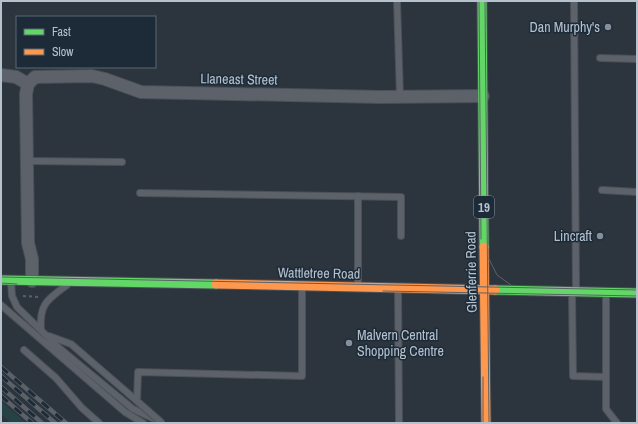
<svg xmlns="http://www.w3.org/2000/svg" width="638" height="424" font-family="'Archivo Narrow',sans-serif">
  <rect width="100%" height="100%" fill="#2c343d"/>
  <path fill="#274245" d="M 1,401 L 26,423 L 11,423 L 1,414 Z"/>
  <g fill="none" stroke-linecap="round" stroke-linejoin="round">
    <g stroke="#4a5057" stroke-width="8">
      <g id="lane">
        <path d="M 397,1 L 400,97"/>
        <path d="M 574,1 L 576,290"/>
        <path d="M 600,58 L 637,59"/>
        <path d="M 27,161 L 122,162"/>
        <path d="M 602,190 L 637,192"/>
        <path d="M 140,193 L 401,197 L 401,236"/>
        <path d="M 358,196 L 358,287"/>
        <path d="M 11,281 L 12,296 L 17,307 L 58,347 L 133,409 L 159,421"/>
        <path d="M 398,289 L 399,423"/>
        <path d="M 572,293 L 573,376 L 606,377"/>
        <path d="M 606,294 L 606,409 L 617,423"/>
        <path d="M 1,305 L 125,412 L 143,423"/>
        <path d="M 41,329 C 39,304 48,299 67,285"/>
        <path d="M 49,336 L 71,344 L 137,401"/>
        <path d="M 24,350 L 56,378 L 82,408 L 99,423"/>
        <path d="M 137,401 L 138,372 L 302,376 L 302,288"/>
      </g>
    </g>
    <g stroke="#4a5057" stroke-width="14">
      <g id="street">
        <path d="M 1,75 L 16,77 L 28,84"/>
        <path d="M 32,281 L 32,259 L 28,243 L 26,94 L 28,84 L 35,77 L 92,76 L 105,79 L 141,92 L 381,97 L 483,96"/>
      </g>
    </g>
    <g stroke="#4a5057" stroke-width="11">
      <g id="fast">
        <path d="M 482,1 L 484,247"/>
        <path d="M 1,280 L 216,284"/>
        <path d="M 495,290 L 637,293"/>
      </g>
    </g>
    <g stroke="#4a5057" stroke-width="11">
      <g id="slow">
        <path d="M 484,247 L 486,423"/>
        <path d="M 216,284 L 495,290"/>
      </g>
    </g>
    <path stroke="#596168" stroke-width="2" stroke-dasharray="3 3" stroke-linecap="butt" d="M 23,296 L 40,297"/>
    <use href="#lane" stroke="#5d626a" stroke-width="6"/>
    <use href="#street" stroke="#5d626a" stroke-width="12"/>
    <use href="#fast" stroke="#63d668" stroke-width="9"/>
    <use href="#slow" stroke="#ff974d" stroke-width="9"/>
    <g stroke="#5b6168" stroke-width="1">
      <path d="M 479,1 L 481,239"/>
      <path d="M 485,1 L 489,423"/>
      <path d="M 489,259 L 497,275 L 511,285"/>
      <path d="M 1,277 L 637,290"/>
      <path d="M 1,283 L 17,284"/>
      <path d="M 383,291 L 637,296"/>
      <path d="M 483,377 L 483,423"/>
    </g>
    <g stroke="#5b6168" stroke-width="4.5">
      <g id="rail">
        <path d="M 1,367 L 66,423"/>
        <path d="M 1,376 L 55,423"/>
        <path d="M 1,387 L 42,423"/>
        <path d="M 1,396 L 32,423"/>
      </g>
    </g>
    <use href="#rail" stroke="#1d2b39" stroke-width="3" stroke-dasharray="9" stroke-linecap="butt"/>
    <g stroke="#4a5057" stroke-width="8" stroke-linecap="butt">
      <path id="lane-bridge" d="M 137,401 L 162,423"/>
    </g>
    <use href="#lane-bridge" stroke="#5d626a" stroke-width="6"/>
  </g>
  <g fill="#86909b" stroke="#1d2b39" stroke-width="1.5">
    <circle cx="608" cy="27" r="4"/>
    <circle cx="600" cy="236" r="4"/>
    <circle cx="349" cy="343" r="4"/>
  </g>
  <g text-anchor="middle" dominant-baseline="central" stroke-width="3" stroke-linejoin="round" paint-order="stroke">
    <rect fill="#1d2b39" stroke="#8894a1" stroke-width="1" x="474" y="196" width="20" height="22" rx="3"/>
    <g font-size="13" font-weight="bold" fill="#b6c1ce">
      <text x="484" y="207">19</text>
    </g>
    <g font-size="14" fill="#b6c1ce" stroke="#1d2b39" text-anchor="end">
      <text x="600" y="27">Dan Murphy's</text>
      <text x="592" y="236">Lincraft</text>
      <text x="357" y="335" text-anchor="start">Malvern Central<tspan x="357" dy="16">Shopping Centre</tspan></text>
    </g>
    <g font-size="14" fill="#b6c1ce" stroke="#1d2b39">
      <text transform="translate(239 79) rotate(1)">Llaneast Street</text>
      <text transform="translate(471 272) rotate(-91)">Glenferrie Road</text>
      <text transform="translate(319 273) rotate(1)">Wattletree Road</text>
    </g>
  </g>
  <rect width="638" height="424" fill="none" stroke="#b6c1ce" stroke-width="4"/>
  <rect x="16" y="16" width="140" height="52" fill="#1d2b39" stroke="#5a6775"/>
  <rect x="24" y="29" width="20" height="6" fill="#63d668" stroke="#5a6775"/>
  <text x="52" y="36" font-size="12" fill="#b6c1ce">Fast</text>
  <rect x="24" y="49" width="20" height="6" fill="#ff974d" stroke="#5a6775"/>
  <text x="52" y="56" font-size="12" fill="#b6c1ce">Slow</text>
</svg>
